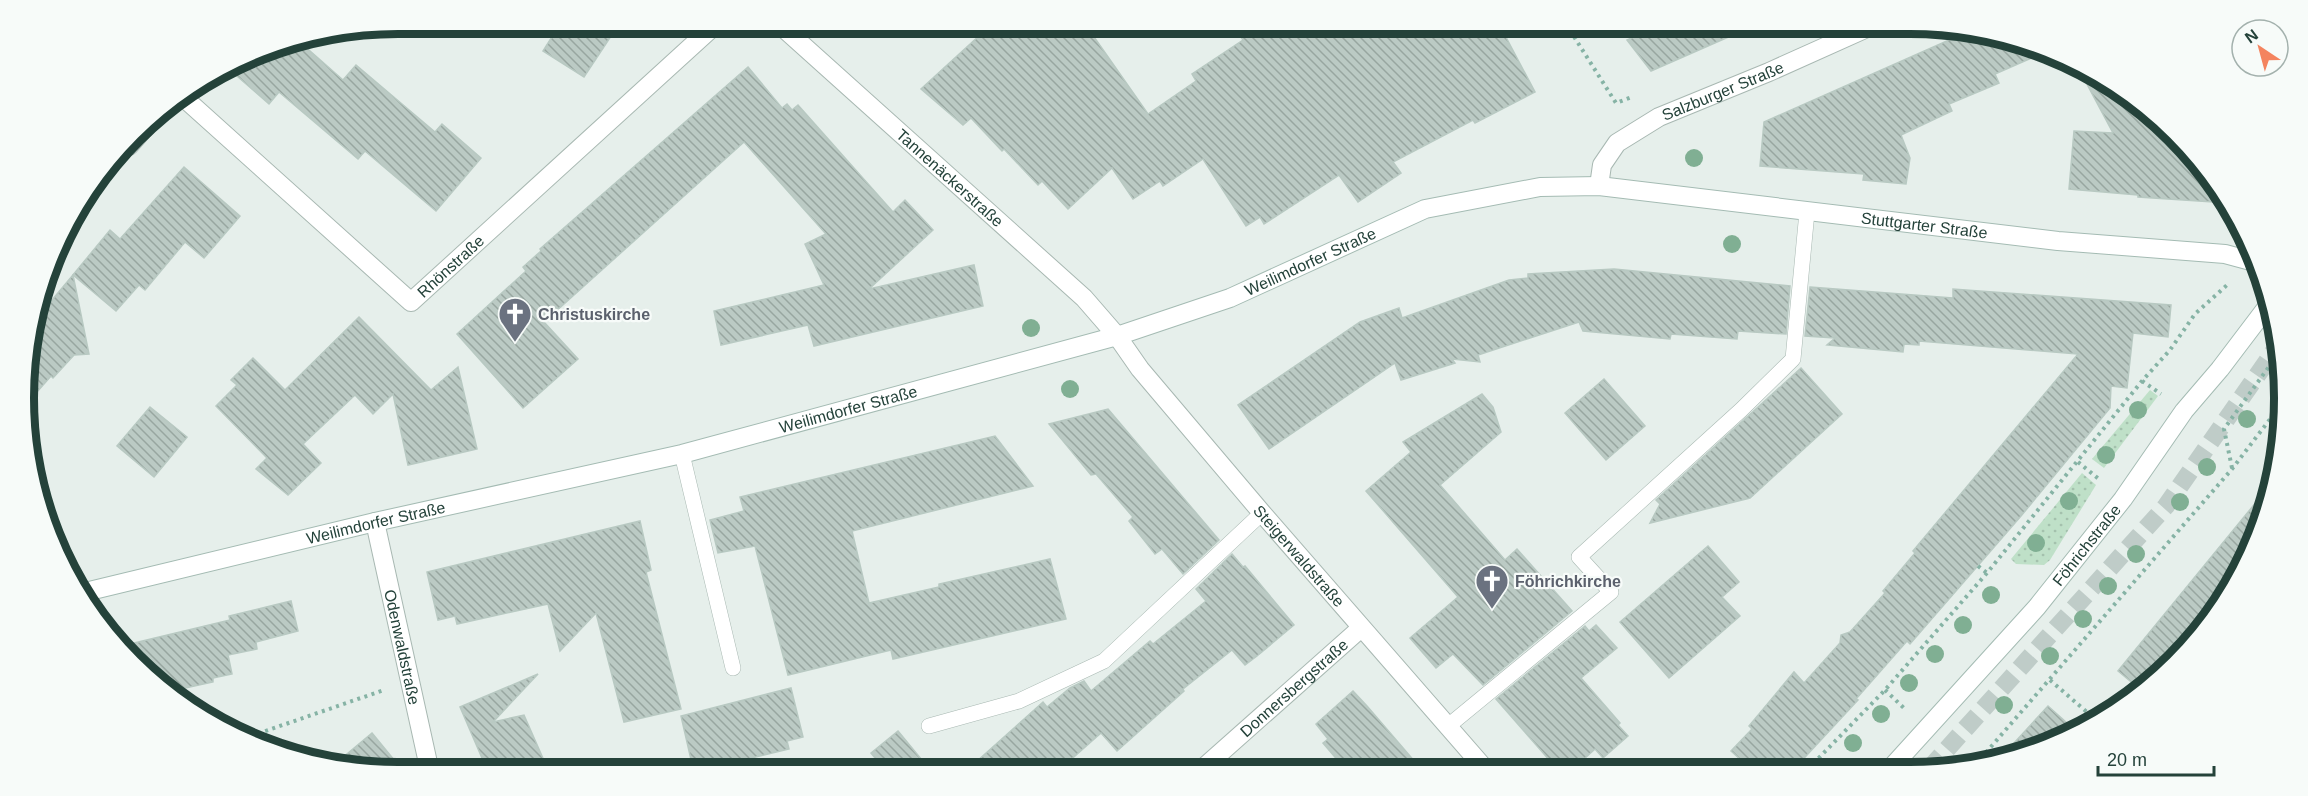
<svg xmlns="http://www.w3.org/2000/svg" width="2308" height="796" font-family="Helvetica,sans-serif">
  <defs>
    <pattern id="grass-dots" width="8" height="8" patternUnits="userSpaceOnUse" patternTransform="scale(1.5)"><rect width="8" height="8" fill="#bfe0c8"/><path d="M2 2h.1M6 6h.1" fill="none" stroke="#a4c1ad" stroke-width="1.8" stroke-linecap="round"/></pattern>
    <pattern id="building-back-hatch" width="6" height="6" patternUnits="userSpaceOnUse" patternTransform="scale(1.5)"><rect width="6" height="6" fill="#bbcac4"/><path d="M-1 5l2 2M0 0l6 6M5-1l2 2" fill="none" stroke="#98a6a0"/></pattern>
  </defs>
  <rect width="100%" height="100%" fill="#e6efeb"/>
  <g fill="url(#grass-dots)">
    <path d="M 2150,390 L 2158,396 L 2104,468 L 2092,459 Z"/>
    <path d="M 2082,473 L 2096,485 L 2050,560 L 2044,565 L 2016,564 L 2011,559 Z"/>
  </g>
  <g fill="url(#building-back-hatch)" stroke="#b8c9c2" stroke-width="1.5">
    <path d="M 560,24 L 619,24 L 584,77 L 543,51 Z"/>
    <path d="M 992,24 L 1085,24 L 1148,114 L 1196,81 L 1192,74 L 1243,40 L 1232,24 L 1499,24 L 1535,92 L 1475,123 L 1473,120 L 1393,162 L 1401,173 L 1358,202 L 1339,175 L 1264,224 L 1260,217 L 1246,226 L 1203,159 L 1163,186 L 1160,181 L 1133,199 L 1112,168 L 1068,209 L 1042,181 L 1038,185 L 1004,149 L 1002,151 L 971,118 L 963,125 L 921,89 Z"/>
    <path d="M 1661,24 L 1758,24 L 1651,71 L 1627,40 Z"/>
    <path d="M 1967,32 L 2006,37 L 2041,54 L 1995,74 L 1999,83 L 1949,104 L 1952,111 L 1901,135 L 1910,158 L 1906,184 L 1863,180 L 1864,174 L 1760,166 L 1764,122 Z"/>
    <path d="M 301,43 L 343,80 L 356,65 L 435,132 L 442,124 L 481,158 L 436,211 L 365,151 L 358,159 L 279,92 L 269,104 L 229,69 L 255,52 Z"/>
    <path d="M 748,67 L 782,108 L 787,104 L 792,110 L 798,105 L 893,212 L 905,200 L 933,230 L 869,289 L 974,265 L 983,306 L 814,346 L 808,325 L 721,345 L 714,311 L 824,285 L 805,244 L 826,234 L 744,142 L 544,322 L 578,359 L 523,408 L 457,334 L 526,271 L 523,267 L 541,251 L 540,249 Z"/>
    <path d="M 2081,73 L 2137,101 L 2227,203 L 2138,197 L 2138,195 L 2069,189 L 2074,131 L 2113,133 Z"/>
    <path d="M 184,167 L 240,216 L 204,258 L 185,242 L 145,290 L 139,285 L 116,311 L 73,275 L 110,230 L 120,239 Z"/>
    <path d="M 1614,269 L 1790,286 L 1786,334 L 1738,331 L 1737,339 L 1671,334 L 1670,339 L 1583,331 L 1579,322 L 1478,355 L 1480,362 L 1452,359 L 1455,363 L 1401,380 L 1395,363 L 1269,449 L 1238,405 L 1360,322 L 1399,308 L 1402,318 L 1509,280 L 1528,278 L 1528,274 Z"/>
    <path d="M 73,275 L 89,354 L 74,355 L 53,378 L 51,376 L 30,400 L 27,350 L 36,319 Z"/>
    <path d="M 1810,287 L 1953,298 L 1953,289 L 2171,305 L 2168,337 L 2133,333 L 2127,388 L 2111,386 L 2110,408 L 2021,516 L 1910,644 L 1907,641 L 1856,699 L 1858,700 L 1794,769 L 1751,769 L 1731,751 L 1752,729 L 1749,726 L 1794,672 L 1804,683 L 1840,643 L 1841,635 L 1850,632 L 1885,593 L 1883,591 L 1915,553 L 1913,551 L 2078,354 L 1919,341 L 1919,345 L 1904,344 L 1903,352 L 1827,345 L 1835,338 L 1805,336 Z"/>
    <path d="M 359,317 L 431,390 L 458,367 L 477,449 L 408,465 L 393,394 L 373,414 L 355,395 L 303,444 L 321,463 L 288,495 L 256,469 L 267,458 L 216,406 L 237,385 L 231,380 L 253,358 L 285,390 Z"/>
    <path d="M 1801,368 L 1842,414 L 1750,498 L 1650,523 L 1660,504 L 1656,500 Z"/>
    <path d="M 1604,379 L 1645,426 L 1606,460 L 1565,413 Z"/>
    <path d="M 1482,394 L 1493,407 L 1501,432 L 1440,485 L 1505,560 L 1517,549 L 1572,611 L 1483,685 L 1453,654 L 1436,668 L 1410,638 L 1458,597 L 1366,491 L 1411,452 L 1403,442 Z"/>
    <path d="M 150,407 L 187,437 L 154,477 L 117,446 Z"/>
    <path d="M 1108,409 L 1219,540 L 1183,574 L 1162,549 L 1155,554 L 1129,521 L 1133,517 L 1096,474 L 1091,475 L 1049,424 Z"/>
    <path d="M 995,436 L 1033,486 L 852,531 L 869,603 L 939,587 L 939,584 L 1050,559 L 1066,619 L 893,659 L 891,650 L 788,675 L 755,546 L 718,553 L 710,520 L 744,511 L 740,497 Z"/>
    <path d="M 2262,495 L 2269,499 L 2234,585 L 2157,679 L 2141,690 L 2118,671 Z"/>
    <path d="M 640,521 L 651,570 L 646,572 L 681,709 L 624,722 L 596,613 L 560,651 L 548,604 L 457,624 L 455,616 L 438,620 L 427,572 Z"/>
    <path d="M 1708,546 L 1739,582 L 1722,597 L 1740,616 L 1669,678 L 1620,622 Z"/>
    <path d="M 1232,554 L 1243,567 L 1245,566 L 1294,625 L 1257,656 L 1245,665 L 1232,650 L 1183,689 L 1184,691 L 1117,751 L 1101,733 L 1058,771 L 966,771 L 1043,702 L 1047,707 L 1070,688 L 1084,681 L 1091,691 L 1150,641 L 1153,644 L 1206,601 L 1196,589 Z"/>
    <path d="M 291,601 L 298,631 L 256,642 L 257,649 L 228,655 L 232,674 L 213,678 L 213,682 L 172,691 L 126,645 L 230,620 L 229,616 Z"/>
    <path d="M 1596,625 L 1617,648 L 1581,678 L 1620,723 L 1618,725 L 1628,736 L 1603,758 L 1595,749 L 1584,759 L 1582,757 L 1567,770 L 1558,770 L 1496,699 L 1585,626 L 1589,631 Z"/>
    <path d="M 538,674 L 493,722 L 524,715 L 549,772 L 488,772 L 460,707 Z"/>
    <path d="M 791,688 L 803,737 L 787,741 L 789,749 L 710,768 L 708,760 L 692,764 L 681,716 Z"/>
    <path d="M 1353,691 L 1367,706 L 1422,770 L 1346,770 L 1323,743 L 1328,739 L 1316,724 Z"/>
    <path d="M 2048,706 L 2077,732 L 2003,755 Z"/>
    <path d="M 898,731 L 931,771 L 886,771 L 871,753 Z"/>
    <path d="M 372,733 L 404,772 L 335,764 Z"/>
  </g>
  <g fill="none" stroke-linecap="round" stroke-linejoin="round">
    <path stroke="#bfccc8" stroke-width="18" stroke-dasharray="18 9" stroke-linecap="butt" d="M 1929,769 L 2166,506 L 2279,344"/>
    <g stroke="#a8b8b2" stroke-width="16">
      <g id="lane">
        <path d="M 682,454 L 733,668"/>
        <path d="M 929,726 L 1019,701 L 1104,661 L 1262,513"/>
        <path d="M 1447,727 L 1611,592 L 1579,557 L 1741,410 L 1793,359 L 1807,212"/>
      </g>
    </g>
    <g stroke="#a8b8b2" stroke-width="20">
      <g id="street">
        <path id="s1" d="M 779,24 L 1084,298 L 1117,336 L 1140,369 L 1262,513 L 1486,770"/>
        <path id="s2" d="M 183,97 L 411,302 L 716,24"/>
        <path d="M 129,146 L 158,113"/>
        <path id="s3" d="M 1599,186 L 1602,165 L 1617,143 L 1659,117 L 1769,72 L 1876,24"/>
        <path id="s4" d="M 375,522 L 430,772"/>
        <path id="s5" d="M 1201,770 L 1361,628"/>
      </g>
    </g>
    <g stroke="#a4bbb3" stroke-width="20">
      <g id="secondary">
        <path id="s6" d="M 81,593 L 375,522 L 682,454 L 1117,336 L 1230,298 L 1425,209 L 1540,187 L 1599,186 L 2058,241 L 2225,254 L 2251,261"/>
        <path id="s7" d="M 1890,769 L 2037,607 L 2123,499 L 2184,411 L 2220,369 L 2267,307"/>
      </g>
    </g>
    <g stroke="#86b3a5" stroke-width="4" stroke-dasharray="3 4.5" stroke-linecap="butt">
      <path d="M 1566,24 L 1616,103 L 1632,97"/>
      <path d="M 2142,381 L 2161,394"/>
      <path d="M 2078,462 L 2100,480"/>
      <path d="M 2232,468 L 2224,429 L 2281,350"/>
      <path d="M 1978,566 L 1987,573"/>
      <path d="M 2050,680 L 2096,720"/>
      <path d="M 1885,690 L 1906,710"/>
      <path d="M 251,736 L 384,690"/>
      <path d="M 1976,764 L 2232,469 L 2277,410"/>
      <path d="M 1808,769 L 1885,690 L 1987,573 L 2142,381 L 2170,350 L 2195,314 L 2227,285"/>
    </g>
    <use href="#lane" stroke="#fff" stroke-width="15"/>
    <use href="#street" stroke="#fff" stroke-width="18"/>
    <use href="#secondary" stroke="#fff" stroke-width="18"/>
  </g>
  <g fill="#80af93">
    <circle cx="1694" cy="158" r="9"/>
    <circle cx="1732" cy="244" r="9"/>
    <circle cx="1031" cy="328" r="9"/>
    <circle cx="1070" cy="389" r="9"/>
    <circle cx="2138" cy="410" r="9"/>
    <circle cx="2247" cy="419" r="9"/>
    <circle cx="2106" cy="455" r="9"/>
    <circle cx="2207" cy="467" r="9"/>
    <circle cx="2069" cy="501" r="9"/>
    <circle cx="2180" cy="502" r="9"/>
    <circle cx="2036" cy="543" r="9"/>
    <circle cx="2136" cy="554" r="9"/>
    <circle cx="2108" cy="586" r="9"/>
    <circle cx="1991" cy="595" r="9"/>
    <circle cx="2083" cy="619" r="9"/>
    <circle cx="1963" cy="625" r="9"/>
    <circle cx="1935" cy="654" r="9"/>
    <circle cx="2050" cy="656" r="9"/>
    <circle cx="1909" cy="683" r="9"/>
    <circle cx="2004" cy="705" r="9"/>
    <circle cx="1881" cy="714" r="9"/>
    <circle cx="1853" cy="743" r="9"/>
  </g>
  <defs>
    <g id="church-pin" transform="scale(1.725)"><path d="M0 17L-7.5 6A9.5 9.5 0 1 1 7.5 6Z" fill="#6b7280" stroke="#f7fbf9"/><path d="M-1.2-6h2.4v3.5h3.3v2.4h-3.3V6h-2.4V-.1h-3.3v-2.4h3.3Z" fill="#fff"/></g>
  </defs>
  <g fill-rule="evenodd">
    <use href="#church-pin" x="515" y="314"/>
    <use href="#church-pin" x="1492" y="581"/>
  </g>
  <g text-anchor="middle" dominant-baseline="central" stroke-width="4.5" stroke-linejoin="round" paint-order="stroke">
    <g font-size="16" fill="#24423a" stroke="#f7fbf9">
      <text stroke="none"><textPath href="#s3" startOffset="166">Salzburger Straße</textPath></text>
      <text stroke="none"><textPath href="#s1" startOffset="230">Tannenäckerstraße</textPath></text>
      <text stroke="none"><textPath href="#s6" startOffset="1905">Stuttgarter Straße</textPath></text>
      <text stroke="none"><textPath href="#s6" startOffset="1275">Weilimdorfer Straße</textPath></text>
      <text stroke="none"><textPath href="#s2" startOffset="360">Rhönstraße</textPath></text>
      <text stroke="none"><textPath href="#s6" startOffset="789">Weilimdorfer Straße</textPath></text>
      <text stroke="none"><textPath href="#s6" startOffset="303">Weilimdorfer Straße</textPath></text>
      <text stroke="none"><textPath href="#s7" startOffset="298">Föhrichstraße</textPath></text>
      <text stroke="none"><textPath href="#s1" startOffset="746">Steigerwaldstraße</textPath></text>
      <text stroke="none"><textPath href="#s4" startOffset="128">Odenwaldstraße</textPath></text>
      <text stroke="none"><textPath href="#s5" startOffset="124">Donnersbergstraße</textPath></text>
    </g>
    <g font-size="16" font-weight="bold" fill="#5b616d" stroke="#f7fbf9" text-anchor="start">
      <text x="538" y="314">Christuskirche</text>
      <text x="1515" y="581">Föhrichkirche</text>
    </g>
  </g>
  <path d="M0 0H2308V796H0ZM398 34H1910A364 364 0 0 1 2274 398V398A364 364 0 0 1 1910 762H398A364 364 0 0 1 34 398V398A364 364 0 0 1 398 34Z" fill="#f7fbf9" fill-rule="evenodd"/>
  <path fill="none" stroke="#24423a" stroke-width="8" d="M398 34H1910A364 364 0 0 1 2274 398V398A364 364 0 0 1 1910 762H398A364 364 0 0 1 34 398V398A364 364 0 0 1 398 34Z"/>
  <g transform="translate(2260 48) rotate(324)"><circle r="28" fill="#f7fbf9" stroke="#a3b1ad" stroke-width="1.5"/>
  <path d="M0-4.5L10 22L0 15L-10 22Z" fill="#f4845f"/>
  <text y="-9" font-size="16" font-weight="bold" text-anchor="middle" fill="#24423a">N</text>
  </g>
  <path d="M2098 766v9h116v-9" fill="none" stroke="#24423a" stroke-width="3"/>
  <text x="2107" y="766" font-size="18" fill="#24423a" stroke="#f7fbf9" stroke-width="4.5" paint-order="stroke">20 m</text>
</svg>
